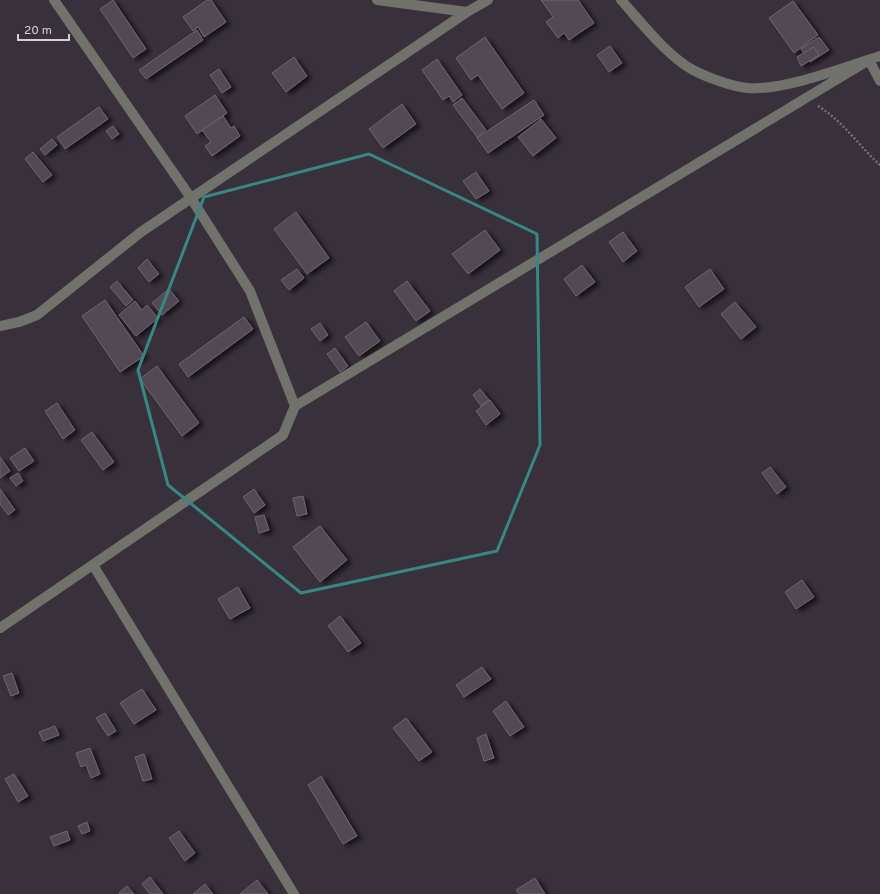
<svg xmlns="http://www.w3.org/2000/svg" width="880" height="894" font-family="Overpass,sans-serif">
  <defs>
    <filter id="shadow"><feDropShadow dx="4.5" dy="2.5" stdDeviation="2" flood-color="#0009"/></filter>
  </defs>
  <rect width="100%" height="100%" fill="#38303b"/>
  <g fill="#524954" stroke="#6f6571" filter="url(#shadow)">
    <path d="M 113,0 L 146,49 L 133,58 L 100,9 Z"/>
    <path d="M 207,0 L 211,0 L 226,22 L 204,37 L 198,27 L 193,31 L 183,17 Z"/>
    <path d="M 541,0 L 578,0 L 594,23 L 569,40 L 564,33 L 558,38 L 546,22 L 553,17 Z"/>
    <path d="M 793,1 L 818,35 L 794,53 L 769,18 Z"/>
    <path d="M 197,30 L 203,40 L 146,79 L 139,70 Z"/>
    <path d="M 485,37 L 524,93 L 502,109 L 478,75 L 471,80 L 456,58 Z"/>
    <path d="M 819,37 L 829,50 L 810,62 L 801,49 Z"/>
    <path d="M 610,46 L 622,63 L 609,72 L 597,55 Z"/>
    <path d="M 814,47 L 819,55 L 801,66 L 797,57 Z"/>
    <path d="M 294,57 L 307,76 L 286,92 L 272,73 Z"/>
    <path d="M 437,59 L 462,95 L 453,102 L 449,96 L 443,100 L 422,70 Z"/>
    <path d="M 219,69 L 231,87 L 222,93 L 210,75 Z"/>
    <path d="M 215,95 L 227,113 L 197,134 L 185,116 Z"/>
    <path d="M 462,98 L 486,130 L 477,137 L 453,105 Z"/>
    <path d="M 534,100 L 544,115 L 488,153 L 477,138 Z"/>
    <path d="M 402,104 L 416,124 L 383,148 L 369,129 Z"/>
    <path d="M 99,107 L 108,119 L 65,149 L 57,137 Z"/>
    <path d="M 223,116 L 231,128 L 234,126 L 240,136 L 212,156 L 205,146 L 211,142 L 202,130 Z"/>
    <path d="M 541,119 L 556,138 L 533,156 L 518,137 Z"/>
    <path d="M 113,126 L 119,134 L 112,139 L 106,131 Z"/>
    <path d="M 52,139 L 57,145 L 45,155 L 40,149 Z"/>
    <path d="M 33,152 L 52,175 L 43,182 L 25,159 Z"/>
    <path d="M 476,172 L 489,191 L 476,199 L 463,181 Z"/>
    <path d="M 296,212 L 329,258 L 307,274 L 274,229 Z"/>
    <path d="M 485,230 L 500,250 L 468,274 L 452,254 Z"/>
    <path d="M 623,232 L 637,251 L 623,262 L 609,242 Z"/>
    <path d="M 147,259 L 159,274 L 149,282 L 138,268 Z"/>
    <path d="M 582,265 L 595,282 L 576,296 L 564,279 Z"/>
    <path d="M 297,269 L 304,278 L 289,290 L 281,280 Z"/>
    <path d="M 710,269 L 724,289 L 699,307 L 685,287 Z"/>
    <path d="M 117,281 L 133,300 L 126,306 L 110,287 Z"/>
    <path d="M 407,281 L 430,311 L 416,321 L 394,291 Z"/>
    <path d="M 169,289 L 179,301 L 162,315 L 152,303 Z"/>
    <path d="M 105,300 L 144,356 L 120,372 L 82,316 Z"/>
    <path d="M 135,301 L 142,310 L 147,305 L 158,318 L 136,336 L 119,315 Z"/>
    <path d="M 735,302 L 756,327 L 741,339 L 721,314 Z"/>
    <path d="M 244,317 L 253,329 L 188,377 L 179,364 Z"/>
    <path d="M 366,322 L 380,341 L 359,356 L 345,337 Z"/>
    <path d="M 320,323 L 328,335 L 320,341 L 311,329 Z"/>
    <path d="M 335,348 L 348,366 L 340,372 L 327,354 Z"/>
    <path d="M 157,366 L 199,423 L 182,436 L 140,379 Z"/>
    <path d="M 480,389 L 489,400 L 481,406 L 473,395 Z"/>
    <path d="M 490,400 L 500,414 L 486,425 L 476,411 Z"/>
    <path d="M 57,403 L 75,430 L 63,439 L 45,411 Z"/>
    <path d="M 92,432 L 114,462 L 103,470 L 81,440 Z"/>
    <path d="M 25,448 L 34,461 L 19,471 L 10,458 Z"/>
    <path d="M 0,457 L 10,471 L 0,478 Z"/>
    <path d="M 770,467 L 786,487 L 777,494 L 762,473 Z"/>
    <path d="M 18,473 L 23,481 L 16,486 L 10,478 Z"/>
    <path d="M 0,489 L 15,510 L 8,515 L 0,504 Z"/>
    <path d="M 254,489 L 265,505 L 254,513 L 243,497 Z"/>
    <path d="M 303,496 L 307,514 L 297,516 L 293,498 Z"/>
    <path d="M 264,515 L 269,530 L 259,533 L 255,517 Z"/>
    <path d="M 320,526 L 347,560 L 320,582 L 293,547 Z"/>
    <path d="M 802,580 L 814,597 L 796,609 L 785,592 Z"/>
    <path d="M 238,587 L 250,608 L 230,619 L 218,599 Z"/>
    <path d="M 340,616 L 361,643 L 348,652 L 328,626 Z"/>
    <path d="M 482,667 L 491,679 L 464,697 L 456,685 Z"/>
    <path d="M 12,673 L 19,693 L 11,696 L 3,676 Z"/>
    <path d="M 142,689 L 156,710 L 134,724 L 120,703 Z"/>
    <path d="M 506,701 L 524,727 L 510,736 L 493,711 Z"/>
    <path d="M 105,713 L 116,731 L 108,736 L 96,718 Z"/>
    <path d="M 406,718 L 432,752 L 419,761 L 393,728 Z"/>
    <path d="M 55,726 L 59,735 L 43,741 L 39,732 Z"/>
    <path d="M 486,734 L 494,758 L 484,761 L 477,738 Z"/>
    <path d="M 90,748 L 100,774 L 91,778 L 86,765 L 81,767 L 76,753 Z"/>
    <path d="M 144,754 L 152,779 L 143,781 L 135,757 Z"/>
    <path d="M 14,774 L 28,796 L 18,802 L 5,779 Z"/>
    <path d="M 321,776 L 357,836 L 343,844 L 308,785 Z"/>
    <path d="M 87,822 L 90,831 L 82,834 L 78,826 Z"/>
    <path d="M 67,831 L 70,840 L 54,846 L 50,837 Z"/>
    <path d="M 179,831 L 195,853 L 185,861 L 169,838 Z"/>
    <path d="M 150,877 L 163,894 L 150,894 L 142,884 Z"/>
    <path d="M 535,878 L 545,894 L 519,894 L 516,890 Z"/>
    <path d="M 257,880 L 268,894 L 240,894 Z"/>
    <path d="M 205,884 L 213,894 L 193,894 Z"/>
    <path d="M 127,886 L 134,894 L 120,894 L 119,893 Z"/>
  </g>
  <g fill="none" stroke-linecap="round" stroke-linejoin="round">
    <path stroke="#756f78" stroke-width="2.5" stroke-dasharray="2 2" stroke-linecap="butt" d="M 818,106 C 843,121 859,146 880,165"/>
    <g stroke="#71726b" stroke-width="10">
      <path d="M 377,0 L 467,12"/>
      <path d="M 621,0 C 641,22 667,56 693,70 C 706,77 733,87 748,88 C 784,91 844,67 880,56"/>
      <path d="M 0,326 L 19,322 L 37,315 L 141,232 L 467,12 L 488,0"/>
      <path d="M 295,406 L 869,60 L 880,81"/>
      <path d="M 93,565 L 294,894"/>
      <path d="M 0,628 L 283,435 L 295,406 L 250,291 L 191,198 L 54,0"/>
    </g>
  </g>
  <path fill="none" stroke="#378883" stroke-width="3" stroke-linejoin="round" d="M 369,154 L 537,234 L 540,445 L 497,551 L 301,593 L 168,485 L 138,370 L 204,197 Z"/>
  <path d="M18 34v6h51v-6" fill="none" stroke="#d5d0d7" stroke-width="2"/>
  <text x="24" y="34" font-size="12" fill="#d5d0d7" stroke="#38303b" stroke-width="3" paint-order="stroke">20 m</text>
</svg>
